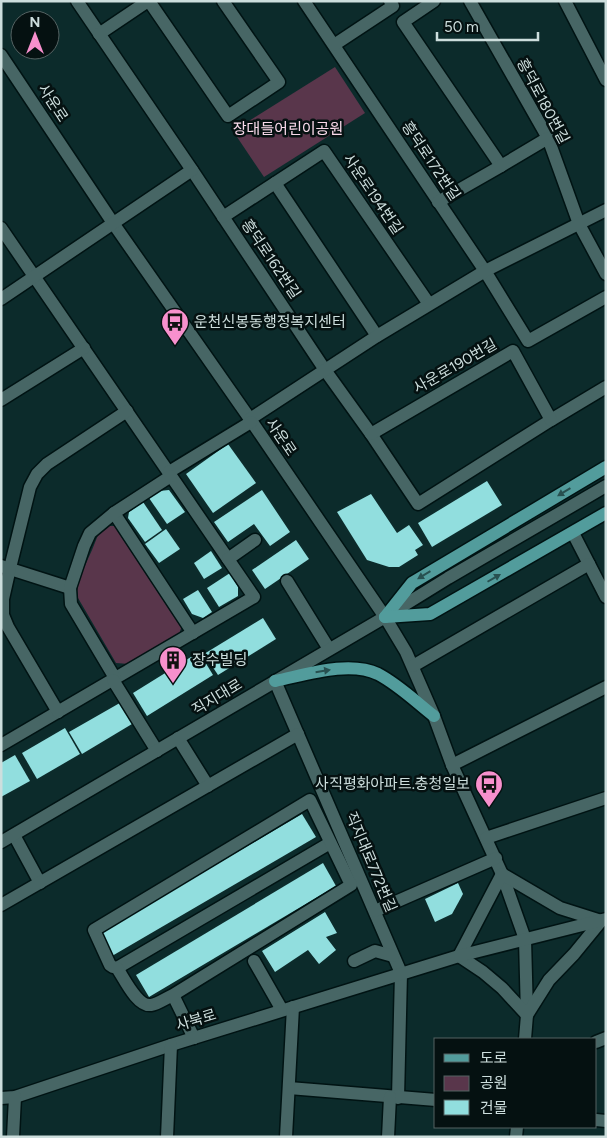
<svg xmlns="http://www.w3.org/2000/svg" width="607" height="1138" font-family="Figtree,'Noto Sans KR',sans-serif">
  <rect width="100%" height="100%" fill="#0c2b2b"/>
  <g fill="#59364b">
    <path d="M 335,67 L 365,113 L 264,177 L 233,131 Z"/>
    <path d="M 108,526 L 119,526 L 183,623 L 179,634 L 129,664 L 116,663 L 78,598 L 77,589 L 83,570 L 92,550 L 98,535 Z"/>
  </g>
  <g fill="#91dede">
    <path d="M 228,444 L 256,483 L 213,513 L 186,474 Z"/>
    <path d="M 487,481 L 502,505 L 432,547 L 418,523 Z"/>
    <path d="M 169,490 L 185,512 L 167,524 L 149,498 L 159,491 Z"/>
    <path d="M 262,490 L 290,532 L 270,546 L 254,524 L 228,542 L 214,522 Z"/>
    <path d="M 371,494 L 397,533 L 409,525 L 423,545 L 415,550 L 418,555 L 399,567 L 389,567 L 367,560 L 337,512 Z"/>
    <path d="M 143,502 L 162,530 L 145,542 L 128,518 L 129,512 Z"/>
    <path d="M 166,529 L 180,549 L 159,563 L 145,544 Z"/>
    <path d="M 296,540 L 309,559 L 265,589 L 252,570 Z"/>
    <path d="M 211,551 L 222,568 L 204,579 L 194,563 Z"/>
    <path d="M 230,573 L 238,587 L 238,596 L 219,607 L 207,588 Z"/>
    <path d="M 198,590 L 212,612 L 203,618 L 192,614 L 183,599 Z"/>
    <path d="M 263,618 L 276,639 L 218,675 L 204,654 Z"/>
    <path d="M 199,652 L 213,675 L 147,716 L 133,693 Z"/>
    <path d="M 125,700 L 137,721 L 82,754 L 69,732 Z"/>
    <path d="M 65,728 L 80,754 L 37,779 L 22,753 Z"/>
    <path d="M 15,755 L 30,781 L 1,797 L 1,763 Z"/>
    <path d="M 302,814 L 316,837 L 112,956 L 98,934 Z"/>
    <path d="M 323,863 L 336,886 L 149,997 L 136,975 Z"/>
    <path d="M 458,883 L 463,894 L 452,914 L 435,922 L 425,899 Z"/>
    <path d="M 325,912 L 337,933 L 326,937 L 336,950 L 319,964 L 308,950 L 275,972 L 262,951 Z"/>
  </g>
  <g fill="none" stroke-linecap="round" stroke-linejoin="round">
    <g stroke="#001313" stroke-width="15">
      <g id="minor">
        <path d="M 77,1 L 192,170 L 325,370 L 371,434 L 418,504 L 551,420 L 606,387"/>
        <path d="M 149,1 L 228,116 L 279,82 L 223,1"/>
        <path d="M 304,1 L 485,271 L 528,341 L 606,297"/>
        <path d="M 434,1 L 403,22 L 501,166"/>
        <path d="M 470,1 L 548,138 L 579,224 L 606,274"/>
        <path d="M 565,1 L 606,80"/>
        <path d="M 99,34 L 148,1"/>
        <path d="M 334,45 L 393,6 L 390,1"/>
        <path d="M 1,55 L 113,223 L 250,419 L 385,617 L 406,652 L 434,716 L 452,765 L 502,874 L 525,939 L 527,1015 L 525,1039"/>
        <path d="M 275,183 L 377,336"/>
        <path d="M 438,202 L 501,166 L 548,138"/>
        <path d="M 223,217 L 324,151 L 429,304"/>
        <path d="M 1,228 L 254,597 L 1,745"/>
        <path d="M 1,299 L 192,170"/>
        <path d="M 1,400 L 84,348"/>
        <path d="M 250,419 L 377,336 L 485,271 L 606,210"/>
        <path d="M 371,434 L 513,351 L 551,420"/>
        <path d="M 169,472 L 251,422"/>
        <path d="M 114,513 L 193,633"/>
        <path d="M 573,533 L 606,597"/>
        <path d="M 228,559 L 255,540"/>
        <path d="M 1,566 L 70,588"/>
        <path d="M 287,581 L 329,649"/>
        <path d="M 413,666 L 589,564"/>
        <path d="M 115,678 L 71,604 L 70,588 L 84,546 L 90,533 L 114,513 L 171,476"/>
        <path d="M 113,680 L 157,751"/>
        <path d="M 275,681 L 401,973 L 398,1098"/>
        <path d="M 58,712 L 8,627 L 3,615 L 3,599 L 10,568 L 30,487 L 37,474 L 47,464 L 127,411"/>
        <path d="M 178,738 L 208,786"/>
        <path d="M 452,765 L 606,687"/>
        <path d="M 14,835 L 40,883"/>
        <path d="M 486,838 L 606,798"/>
        <path d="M 1,842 L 385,617 L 448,578 L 606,486"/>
        <path d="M 502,874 L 560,908 L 601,921 L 574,954 L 549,980 L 527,1015 L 502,988 L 483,972 L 459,956 Z"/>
        <path d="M 1,905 L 298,734"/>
        <path d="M 375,911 L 496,858"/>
        <path d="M 254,961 L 282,1010"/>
        <path d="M 354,961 L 375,951 L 393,956"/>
        <path d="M 117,968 L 330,843"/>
        <path d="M 173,995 C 166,998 158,1004 151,1005 C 137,1007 124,978 117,968 L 113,967 L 110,965 L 94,930 L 310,800 L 351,885 L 173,995 L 194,1038"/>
        <path d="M 596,1042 L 606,1038"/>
        <path d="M 289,1088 L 436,1100"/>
        <path d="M 1,1098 L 15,1097 L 171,1045 L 459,956 L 606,919"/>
        <path d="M 596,1120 L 606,1121"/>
        <path d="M 13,1137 L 15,1097"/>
        <path d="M 167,1137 L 171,1045"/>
        <path d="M 286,1137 L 293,1007"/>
        <path d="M 388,1137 L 390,1097"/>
        <path d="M 516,1137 L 517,1127"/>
      </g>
    </g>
    <g stroke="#001313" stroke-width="15">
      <g id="major">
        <path d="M 385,617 L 412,583 L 606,467"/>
        <path d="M 385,617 L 430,614 L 606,513"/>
        <path d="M 275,681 C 305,675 349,660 378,674 C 399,685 416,702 434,716"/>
      </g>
    </g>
    <use href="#minor" stroke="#476665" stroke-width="12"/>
    <use href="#major" stroke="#529c9c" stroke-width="12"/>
  </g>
  <defs><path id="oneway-solid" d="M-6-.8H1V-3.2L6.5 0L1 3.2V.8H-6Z" transform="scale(1.25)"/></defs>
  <g fill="#285050">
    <use href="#oneway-solid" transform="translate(564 492) rotate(149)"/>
    <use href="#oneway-solid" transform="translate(424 575) rotate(149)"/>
    <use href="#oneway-solid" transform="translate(494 578) rotate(-30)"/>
    <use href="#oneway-solid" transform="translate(323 671) rotate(-9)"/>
  </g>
  <defs>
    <g id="bus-pin" transform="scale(1.4375)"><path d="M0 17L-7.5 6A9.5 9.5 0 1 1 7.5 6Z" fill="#f790cd" stroke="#051111"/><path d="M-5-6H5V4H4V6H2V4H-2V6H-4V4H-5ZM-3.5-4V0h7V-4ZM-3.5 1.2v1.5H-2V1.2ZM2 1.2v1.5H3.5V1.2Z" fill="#111"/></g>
    <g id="building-pin" transform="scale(1.4375)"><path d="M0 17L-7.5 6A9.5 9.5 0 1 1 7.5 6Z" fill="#f790cd" stroke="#051111"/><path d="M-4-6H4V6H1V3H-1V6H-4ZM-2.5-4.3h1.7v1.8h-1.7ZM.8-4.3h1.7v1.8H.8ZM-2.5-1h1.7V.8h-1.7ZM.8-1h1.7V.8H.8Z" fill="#111"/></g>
  </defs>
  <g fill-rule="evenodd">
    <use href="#bus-pin" x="175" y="322"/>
    <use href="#building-pin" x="173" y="660"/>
    <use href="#bus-pin" x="489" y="784"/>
  </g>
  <g text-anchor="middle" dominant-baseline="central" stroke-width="5" stroke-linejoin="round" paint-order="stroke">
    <g font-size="15" fill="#cddedd" stroke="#051111">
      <text transform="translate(543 101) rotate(62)">흥덕로180번길</text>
      <text transform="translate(53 103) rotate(57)">사운로</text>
      <text transform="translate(431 161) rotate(56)">흥덕로172번길</text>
      <text transform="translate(373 194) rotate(56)">사운로194번길</text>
      <text transform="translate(271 259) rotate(56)">흥덕로162번길</text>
      <text transform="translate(455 366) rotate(-30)">사운로190번길</text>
      <text transform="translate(281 437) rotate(56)">사운로</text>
      <text transform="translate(217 697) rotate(-31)">직지대로</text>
      <text transform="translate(371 862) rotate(67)">직지대로772번길</text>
      <text transform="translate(196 1020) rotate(-17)">사북로</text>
    </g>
    <g font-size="15" fill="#fadaeb" stroke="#051111">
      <text x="288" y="129">장대들어린이공원</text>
    </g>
    <g font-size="15" fill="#cddedd" stroke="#051111" text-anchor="start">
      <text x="194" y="322">운천신봉동행정복지센터</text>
      <text x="192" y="660">장수빌딩</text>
      <text x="470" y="784" text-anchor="end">사직평화아파트.충청일보</text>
    </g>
  </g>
  <rect width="607" height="1138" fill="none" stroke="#cddedd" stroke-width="5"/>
  <rect x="434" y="1038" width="162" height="90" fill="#051111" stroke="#556363"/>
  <rect x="444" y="1054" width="25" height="8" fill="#529c9c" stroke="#556363"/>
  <text x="480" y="1063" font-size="15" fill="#cddedd">도로</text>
  <rect x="444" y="1076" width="25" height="15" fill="#59364b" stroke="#556363"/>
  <text x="480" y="1088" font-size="15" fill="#cddedd">공원</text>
  <rect x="444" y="1100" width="25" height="15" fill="#91dede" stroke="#556363"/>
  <text x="480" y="1113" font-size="15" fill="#cddedd">건물</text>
  <g transform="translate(35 35)"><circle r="24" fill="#051111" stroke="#556363"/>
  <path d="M0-4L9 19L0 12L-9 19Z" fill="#f790cd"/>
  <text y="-8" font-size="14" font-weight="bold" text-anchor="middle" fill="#cddedd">N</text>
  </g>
  <path d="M437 32v8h101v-8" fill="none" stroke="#cddedd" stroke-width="2.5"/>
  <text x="444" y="32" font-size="15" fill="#cddedd" stroke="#051111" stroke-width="4" paint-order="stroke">50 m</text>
</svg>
